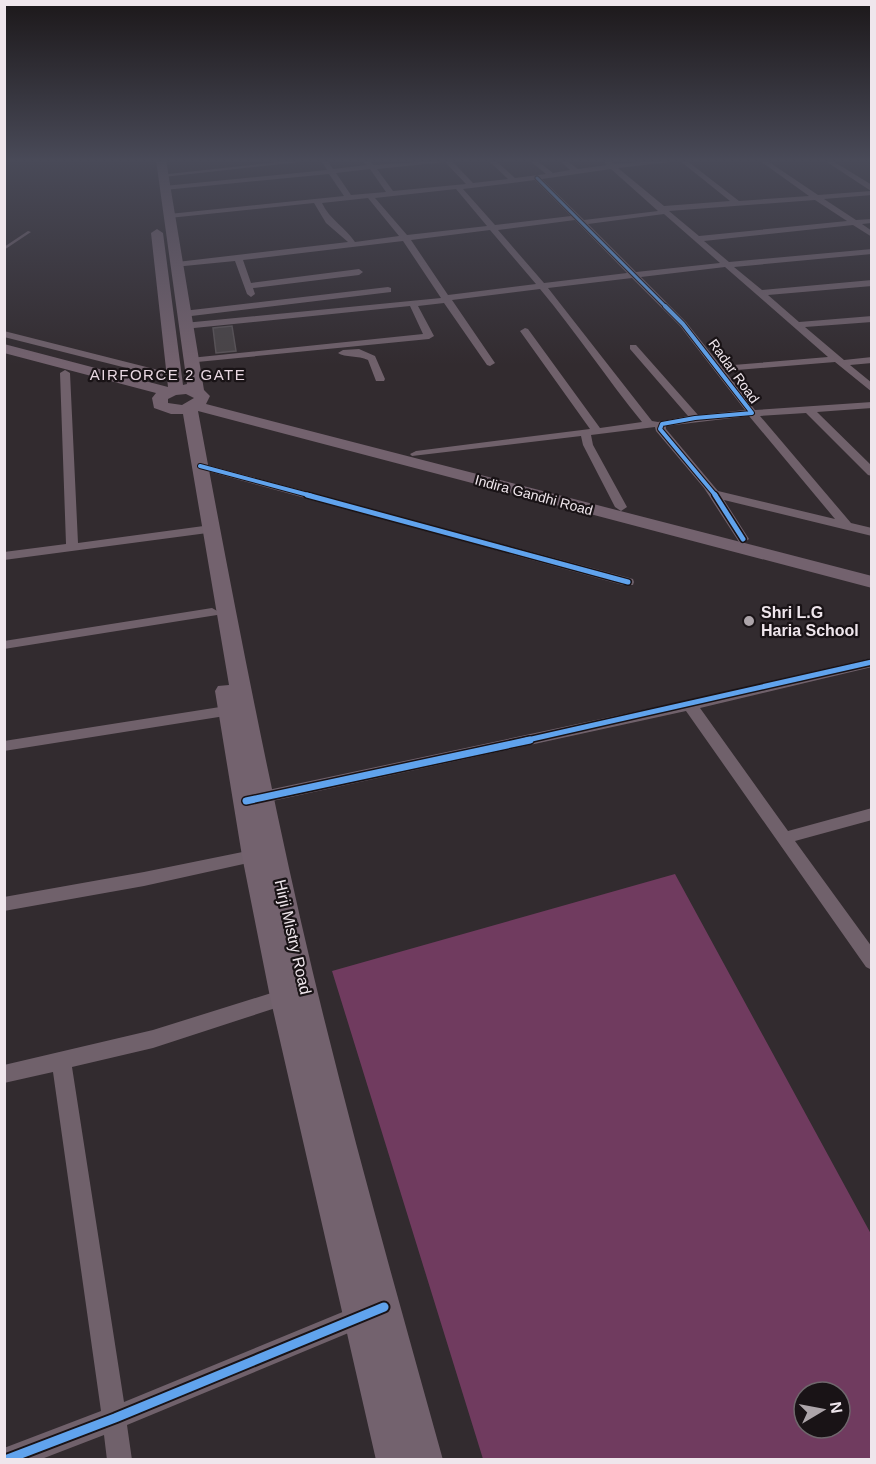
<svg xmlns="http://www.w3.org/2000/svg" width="876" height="1464" font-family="Arial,sans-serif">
  <rect width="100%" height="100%" fill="#322b2f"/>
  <path fill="#703b5f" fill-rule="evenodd" d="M 675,874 L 871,1234 L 871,1459 L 483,1459 L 332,971 ZM 804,1392 L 840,1392 L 840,1428 L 804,1428 Z"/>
  <path fill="#494447" stroke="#595357" stroke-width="1.5" d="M 232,326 L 236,351 L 216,353 L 213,328 Z"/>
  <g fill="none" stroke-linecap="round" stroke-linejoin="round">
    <path fill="#70616b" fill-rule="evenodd" d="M 28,231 L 31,232 L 4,250 L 4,247 Z"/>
    <g fill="#70616b" fill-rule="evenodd">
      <path d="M 297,160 L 318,160 L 163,177 L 159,175 Z"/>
      <path d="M 321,160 L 327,160 L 333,169 L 367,165 L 364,162 L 368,160 L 374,165 L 451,160 L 473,183 L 508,179 L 488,160 L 495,160 L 515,178 L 546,174 L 529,160 L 536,160 L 553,173 L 570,170 L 559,160 L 566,160 L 578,169 L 607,165 L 603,160 L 609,160 L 614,164 L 673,160 L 670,162 L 618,168 L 664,206 L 730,201 L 679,160 L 686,160 L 739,201 L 809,196 L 759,160 L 766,160 L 818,195 L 871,191 L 824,160 L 831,160 L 872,185 L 872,195 L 824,199 L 856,220 L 872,219 L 872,223 L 862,224 L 872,231 L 872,237 L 853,225 L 704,241 L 729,262 L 872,249 L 872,254 L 734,267 L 762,290 L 872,280 L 872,286 L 768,295 L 799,322 L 872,316 L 872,322 L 805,327 L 844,360 L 872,357 L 872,363 L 850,365 L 872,383 L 872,392 L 835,362 L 725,371 L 755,410 L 872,402 L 872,408 L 817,412 L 872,466 L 872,476 L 868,475 L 806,413 L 760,416 L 851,523 L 872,528 L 872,536 L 724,500 L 749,539 L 743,543 L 739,542 L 704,488 L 656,431 L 655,427 L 591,435 L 593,445 L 627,507 L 621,511 L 615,507 L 583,445 L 581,436 L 412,456 L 410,454 L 416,451 L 590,429 L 520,331 L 525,328 L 528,329 L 600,428 L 642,422 C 607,379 576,332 540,289 L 452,300 L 495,363 L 490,366 L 487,365 L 444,303 L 418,306 L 434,336 L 429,339 L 187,363 L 187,359 L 190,358 L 423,334 L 410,306 L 184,329 L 179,326 L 184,323 L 441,298 L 403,241 L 243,260 L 251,283 L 359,269 L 363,272 L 359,275 L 253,288 L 255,294 L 251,297 L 247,294 L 235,261 L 174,267 L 174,263 L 177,262 L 348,242 L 326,223 L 314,203 L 169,218 L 165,216 L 169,214 L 344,196 L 329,174 L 164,190 L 160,188 L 164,186 L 327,170 ZM 445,162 L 466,184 L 393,191 L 377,169 ZM 370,169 L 386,192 L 351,195 L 336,173 ZM 611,169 L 658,211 L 584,220 L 542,179 ZM 535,180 L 571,216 L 495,225 L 463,189 ZM 456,189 L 487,226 L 407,235 L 375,198 ZM 368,198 L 399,236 L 355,242 C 345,227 330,220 322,203 ZM 815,200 L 847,221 L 699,236 L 669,211 ZM 664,214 L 720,263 L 636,272 L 588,224 ZM 575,220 L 627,273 L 544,283 L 498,230 ZM 490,230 L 536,284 L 448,295 L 411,240 ZM 725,267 L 828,357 L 721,366 L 686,322 L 641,277 ZM 632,278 L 680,326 L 745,410 L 698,415 L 636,345 L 630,345 L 630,349 L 688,416 L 658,422 L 652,421 L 548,288 ZM 749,416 L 835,519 L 718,491 L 666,429 L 666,426 Z"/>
      <path d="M 388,287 L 391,288 L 391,292 L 183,317 L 178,314 L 183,311 Z"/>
      <path d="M 4,331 L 178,375 L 179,377 L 174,380 L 4,337 Z"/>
      <path d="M 359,349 L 375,356 L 385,379 L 384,381 L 376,381 L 368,360 C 358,355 345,358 338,353 L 343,350 Z"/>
      <path d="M 65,370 L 70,373 L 78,543 L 211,525 L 217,529 L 215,532 L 4,560 L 4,552 L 66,544 L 60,373 Z"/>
      <path d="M 200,463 L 633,579 L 634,582 L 633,585 L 623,585 L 196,468 L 194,466 Z"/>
      <path d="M 212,608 L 219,612 L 217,615 L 4,649 L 4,641 Z"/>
      <path d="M 872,658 L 872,667 L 700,708 L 788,831 L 872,808 L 872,820 L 795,841 L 872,947 L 872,970 L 866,967 L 686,711 L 254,805 L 248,803 L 246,799 L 248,795 L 254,793 L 690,700 Z"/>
      <path d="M 239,704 L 246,709 L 244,713 L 4,751 L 4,741 Z"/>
      <path d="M 262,848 L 268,849 L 270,854 L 268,859 L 262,860 L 144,886 L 4,911 L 4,897 L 144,872 Z"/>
      <path d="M 284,989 L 291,991 L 293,997 L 291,1003 L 153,1048 L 72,1067 L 124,1402 L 362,1304 L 370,1308 L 374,1316 L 370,1324 L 127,1425 L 132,1460 L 107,1460 L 104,1435 L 39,1460 L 4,1460 L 4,1448 L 101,1411 L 53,1072 L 4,1083 L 4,1065 L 153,1030 Z"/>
    </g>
    <path fill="#73626e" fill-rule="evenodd" d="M 156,160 L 166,160 L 204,390 L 210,396 L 206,404 L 872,576 L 872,588 L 198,411 C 233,599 269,787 313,973 C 352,1136 398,1298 443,1460 L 376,1460 L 270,997 L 242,856 L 215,691 L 218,686 L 229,685 L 183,414 L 171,414 L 154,408 L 152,398 L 156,393 L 4,353 L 4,344 L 168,387 L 151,233 L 157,229 L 163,233 L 183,385 L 187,384 ZM 186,394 L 194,398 L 182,405 L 168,403 L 168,399 L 176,395 Z"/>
    <g stroke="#191316" stroke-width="5">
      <path id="cycleway-far4" d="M 537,178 L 666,307"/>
    </g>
    <g stroke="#191316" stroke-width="6">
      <g id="cycleway-far3">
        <path d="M 665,306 L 683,324 L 752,413 L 695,418 L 662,424 L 660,429 L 716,496"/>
        <path d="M 200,466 L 312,496"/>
      </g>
    </g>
    <g stroke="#191316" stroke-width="8">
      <g id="cycleway-far2">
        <path d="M 307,495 L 628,582"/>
        <path d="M 715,495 L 743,539"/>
        <path d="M 523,741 L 872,662"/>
      </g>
    </g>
    <g stroke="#191316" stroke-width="10">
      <path id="cycleway-far1" d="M 246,801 L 530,740"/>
    </g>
    <g stroke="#191316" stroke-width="13">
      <path id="cycleway" d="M 5,1460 L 115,1418 L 384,1307"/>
    </g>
    <use href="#cycleway-far4" stroke="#60a3ed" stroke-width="3"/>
    <use href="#cycleway-far3" stroke="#60a3ed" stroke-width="4"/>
    <use href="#cycleway-far2" stroke="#60a3ed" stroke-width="5"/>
    <use href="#cycleway-far1" stroke="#60a3ed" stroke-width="7"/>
    <use href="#cycleway" stroke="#60a3ed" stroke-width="9"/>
  </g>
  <linearGradient id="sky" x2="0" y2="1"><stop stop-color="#1c181a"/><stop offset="0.44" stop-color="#494a58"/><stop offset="1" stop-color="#494a58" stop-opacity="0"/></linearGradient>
  <rect width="876" height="365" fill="url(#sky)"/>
  <circle fill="#ada5aa" stroke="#191316" stroke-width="2" cx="749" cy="621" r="6"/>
  <g text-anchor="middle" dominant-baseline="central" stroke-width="4.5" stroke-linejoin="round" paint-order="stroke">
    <g font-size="14" fill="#efe6ec" stroke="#191316">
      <text transform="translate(734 371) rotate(54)">Radar Road</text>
      <text transform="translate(534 495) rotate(15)">Indira Gandhi Road</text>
    </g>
    <g font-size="15" letter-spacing="1.5" fill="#e9d8e2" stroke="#191316">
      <text x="168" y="374">AIRFORCE 2 GATE</text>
    </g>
    <g font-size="16" font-weight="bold" fill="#efe6ec" stroke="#191316" text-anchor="start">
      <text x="761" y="612">Shri L.G<tspan x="761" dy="18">Haria School</tspan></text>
    </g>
    <g font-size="16" fill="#efe6ec" stroke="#191316">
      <text transform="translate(293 937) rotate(77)">Hirji Mistry Road</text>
    </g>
  </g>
  <rect width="876" height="1464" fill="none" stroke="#efe6ec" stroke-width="12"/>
  <g transform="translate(822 1410) rotate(80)"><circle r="28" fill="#191316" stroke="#6f676c" stroke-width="1.5"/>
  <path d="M0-4.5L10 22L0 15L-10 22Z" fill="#ada5aa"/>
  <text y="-9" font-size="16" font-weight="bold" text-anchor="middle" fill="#efe6ec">N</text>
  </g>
</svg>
